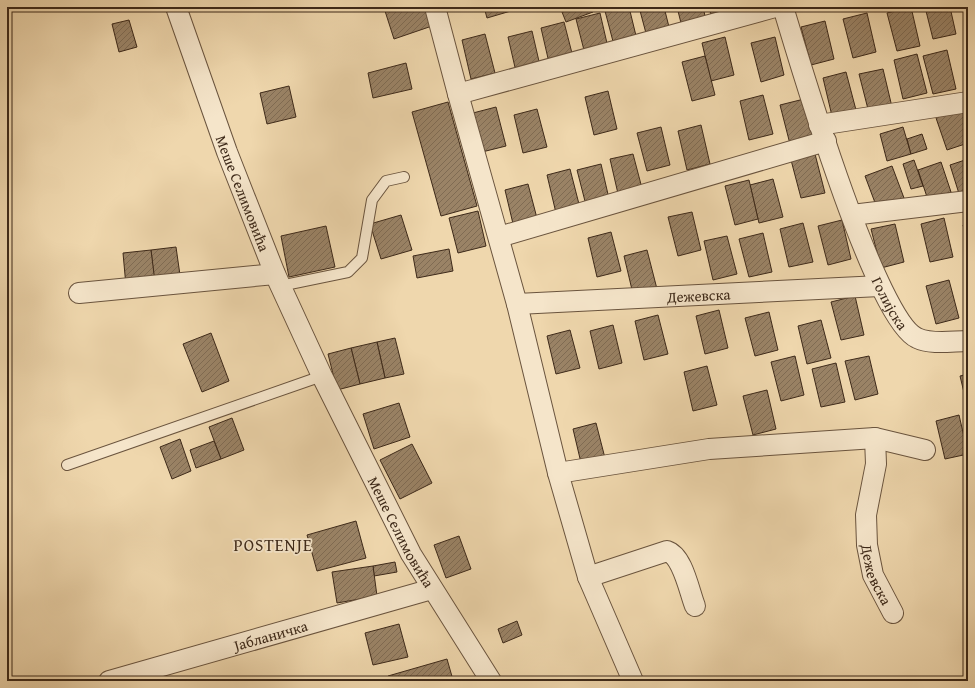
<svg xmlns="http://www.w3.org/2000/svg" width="975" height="688" font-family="'Gentium Book Plus',serif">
  <defs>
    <pattern id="building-hatch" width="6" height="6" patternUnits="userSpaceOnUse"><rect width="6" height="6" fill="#9a8366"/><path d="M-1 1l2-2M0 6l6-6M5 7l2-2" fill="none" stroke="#7f6b53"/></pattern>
  </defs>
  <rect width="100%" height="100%" fill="#efd7ad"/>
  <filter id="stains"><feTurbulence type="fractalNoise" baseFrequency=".005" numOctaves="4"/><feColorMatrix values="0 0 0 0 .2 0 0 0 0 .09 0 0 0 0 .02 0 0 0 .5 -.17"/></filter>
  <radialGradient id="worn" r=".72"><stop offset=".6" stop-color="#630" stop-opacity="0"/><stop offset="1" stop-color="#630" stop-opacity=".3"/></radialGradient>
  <g fill="url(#building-hatch)" stroke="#3d2919">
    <path d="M 384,7 L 399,7 L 385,11 Z"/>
    <path d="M 399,7 L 426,7 L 432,26 L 394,39 L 385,11 Z"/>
    <path d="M 484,7 L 521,7 L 521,8 L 487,18 Z"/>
    <path d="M 560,7 L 591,7 L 593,12 L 566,22 Z"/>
    <path d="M 621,7 L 629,7 L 638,44 L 615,49 L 605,11 Z"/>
    <path d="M 639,7 L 664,7 L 670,31 L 647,37 Z"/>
    <path d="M 677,7 L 703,7 L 707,25 L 683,31 Z"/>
    <path d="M 709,7 L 734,7 L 735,13 L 712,19 Z"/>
    <path d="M 911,7 L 920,46 L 897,51 L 887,13 Z"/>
    <path d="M 925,7 L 950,7 L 956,34 L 933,39 Z"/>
    <path d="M 600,13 L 609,52 L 586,58 L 576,19 Z"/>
    <path d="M 867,13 L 876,52 L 853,58 L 843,19 Z"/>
    <path d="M 129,20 L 137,47 L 119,52 L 112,24 Z"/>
    <path d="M 825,21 L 834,59 L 811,65 L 801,27 Z"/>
    <path d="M 564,22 L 574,61 L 550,67 L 541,28 Z"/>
    <path d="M 532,31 L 541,70 L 517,76 L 508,37 Z"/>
    <path d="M 485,34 L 495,73 L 471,79 L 462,40 Z"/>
    <path d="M 725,37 L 734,75 L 711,81 L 702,43 Z"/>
    <path d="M 775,37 L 784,75 L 761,82 L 751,43 Z"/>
    <path d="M 947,50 L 956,89 L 933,94 L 923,56 Z"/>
    <path d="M 917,54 L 927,93 L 903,99 L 894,60 Z"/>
    <path d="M 705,56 L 715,95 L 692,101 L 682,62 Z"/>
    <path d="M 406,63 L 412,89 L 373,98 L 368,73 Z"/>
    <path d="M 883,69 L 892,107 L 869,113 L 859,74 Z"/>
    <path d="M 846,72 L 856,110 L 832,116 L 823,78 Z"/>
    <path d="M 289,86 L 296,117 L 267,124 L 260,93 Z"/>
    <path d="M 608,91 L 617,129 L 594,135 L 585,97 Z"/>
    <path d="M 763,95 L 773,134 L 749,140 L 740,101 Z"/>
    <path d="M 804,99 L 813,138 L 790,144 L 780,105 Z"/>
    <path d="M 448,102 L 477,206 L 441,216 L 412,112 Z"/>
    <path d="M 964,104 L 968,116 L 968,143 L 947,150 L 935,115 Z"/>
    <path d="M 496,107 L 506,146 L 482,152 L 473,113 Z"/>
    <path d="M 537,109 L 547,147 L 523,153 L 514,115 Z"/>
    <path d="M 701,125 L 710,164 L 687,170 L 678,131 Z"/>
    <path d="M 661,127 L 670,165 L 647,171 L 637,133 Z"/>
    <path d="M 903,127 L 911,154 L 887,161 L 880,134 Z"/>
    <path d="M 922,134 L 927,149 L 911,154 L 907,139 Z"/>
    <path d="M 633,154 L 643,192 L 619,198 L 610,159 Z"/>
    <path d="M 815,154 L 825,193 L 801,198 L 791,160 Z"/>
    <path d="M 968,159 L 968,198 L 961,200 L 950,165 Z"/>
    <path d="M 914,160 L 923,186 L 911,189 L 903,164 Z"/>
    <path d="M 941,162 L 951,192 L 928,200 L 918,170 Z"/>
    <path d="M 601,164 L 610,203 L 587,209 L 577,170 Z"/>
    <path d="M 892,166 L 904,198 L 877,208 L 865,176 Z"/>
    <path d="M 570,169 L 580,208 L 556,213 L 547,175 Z"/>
    <path d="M 773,179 L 783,217 L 759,223 L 750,185 Z"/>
    <path d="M 749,180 L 758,219 L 735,225 L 725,186 Z"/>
    <path d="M 528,184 L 538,222 L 514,228 L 505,190 Z"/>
    <path d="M 478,211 L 486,246 L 458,253 L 449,218 Z"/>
    <path d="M 692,212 L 701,250 L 678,256 L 668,217 Z"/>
    <path d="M 401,215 L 412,250 L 381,259 L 370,224 Z"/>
    <path d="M 944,218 L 953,257 L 930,262 L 921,224 Z"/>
    <path d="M 842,220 L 851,259 L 828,265 L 818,226 Z"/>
    <path d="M 803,223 L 813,262 L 789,267 L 780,229 Z"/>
    <path d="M 968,223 L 968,243 L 963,225 Z"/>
    <path d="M 895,224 L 904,262 L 881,268 L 871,229 Z"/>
    <path d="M 326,226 L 335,267 L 289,277 L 281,236 Z"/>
    <path d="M 611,232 L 621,271 L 597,277 L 588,238 Z"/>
    <path d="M 763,233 L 772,272 L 749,277 L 739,239 Z"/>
    <path d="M 727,236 L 737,274 L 713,280 L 704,241 Z"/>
    <path d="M 176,247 L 180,275 L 154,278 L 151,250 Z"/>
    <path d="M 449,249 L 453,271 L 417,278 L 413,256 Z"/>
    <path d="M 151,250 L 155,282 L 126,286 L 123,253 Z"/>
    <path d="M 647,250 L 657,289 L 633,294 L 624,256 Z"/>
    <path d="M 949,280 L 959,318 L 936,324 L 926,286 Z"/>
    <path d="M 855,296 L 864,335 L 841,340 L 831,302 Z"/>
    <path d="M 719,310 L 728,348 L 705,354 L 696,316 Z"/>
    <path d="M 769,312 L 778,350 L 755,356 L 745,318 Z"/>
    <path d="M 658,315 L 668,354 L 644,360 L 635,321 Z"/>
    <path d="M 821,320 L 831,358 L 807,364 L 798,326 Z"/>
    <path d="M 613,325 L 622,363 L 599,369 L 590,331 Z"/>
    <path d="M 570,330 L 580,368 L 556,374 L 547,336 Z"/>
    <path d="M 211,333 L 229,381 L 202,392 L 183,344 Z"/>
    <path d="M 395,338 L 404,374 L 385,378 L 377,342 Z"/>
    <path d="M 377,342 L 385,378 L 360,384 L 351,348 Z"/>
    <path d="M 351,348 L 360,384 L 337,390 L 328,354 Z"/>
    <path d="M 795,356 L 804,395 L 781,401 L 771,362 Z"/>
    <path d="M 869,356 L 878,394 L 855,400 L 845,361 Z"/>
    <path d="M 836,363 L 845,402 L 821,407 L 812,369 Z"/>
    <path d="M 707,366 L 717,405 L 693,411 L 684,372 Z"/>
    <path d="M 968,374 L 968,409 L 960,376 Z"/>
    <path d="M 767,390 L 776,429 L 753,435 L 743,396 Z"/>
    <path d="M 399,403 L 410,437 L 374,449 L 363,414 Z"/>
    <path d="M 959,415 L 968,454 L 945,459 L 936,421 Z"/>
    <path d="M 232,418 L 244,450 L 221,459 L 209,427 Z"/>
    <path d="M 596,423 L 606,462 L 582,467 L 573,429 Z"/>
    <path d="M 180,439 L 191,471 L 172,479 L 160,447 Z"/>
    <path d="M 214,441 L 221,459 L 196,468 L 190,450 Z"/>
    <path d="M 412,444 L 432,483 L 400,499 L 380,460 Z"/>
    <path d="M 356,521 L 366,558 L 317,571 L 307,535 Z"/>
    <path d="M 459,536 L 471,569 L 446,578 L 434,545 Z"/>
    <path d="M 395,562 L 397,572 L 374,576 L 373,566 Z"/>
    <path d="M 373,566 L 377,596 L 337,603 L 332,572 Z"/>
    <path d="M 517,621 L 522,635 L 503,643 L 498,629 Z"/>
    <path d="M 399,624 L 408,657 L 373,665 L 365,633 Z"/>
    <path d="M 447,659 L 453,680 L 389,681 L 388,676 Z"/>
  </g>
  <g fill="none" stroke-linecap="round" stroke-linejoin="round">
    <g stroke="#6a543e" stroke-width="12">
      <g id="service">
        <path d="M 280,286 L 348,272 L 362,258 L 372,200 L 386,181 L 404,177"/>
        <path d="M 67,465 L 322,376"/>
      </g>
    </g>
    <g stroke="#6a543e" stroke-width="22">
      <g id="minor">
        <path id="s1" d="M 176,7 L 227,152 L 275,274 L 322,376 L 411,554 L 491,681"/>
        <path id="s2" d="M 435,7 L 458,94 L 517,304 L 880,286"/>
        <path id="s3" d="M 783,7 C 799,60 875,319 917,338 C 931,345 953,341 968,341"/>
        <path d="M 458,94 L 775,7"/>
        <path d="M 819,125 L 968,102"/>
        <path d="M 852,215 L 968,201"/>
        <path d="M 499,237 L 826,141"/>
        <path d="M 79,293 L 275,274"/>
        <path d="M 517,304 L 558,473 L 588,577 L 633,681"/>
        <path id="s4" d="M 875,438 L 876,464 L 866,515 L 867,545 L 873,575 L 893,613"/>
        <path d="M 558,473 L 709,449 L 875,438 L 925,450"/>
        <path d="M 588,577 L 667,551 C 683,556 689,591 695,606"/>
        <path id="s5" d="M 109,681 L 432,589"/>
      </g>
    </g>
    <use href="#service" stroke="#f5e5ca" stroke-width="10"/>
    <use href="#minor" stroke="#f5e5ca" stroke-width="20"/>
  </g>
  <g text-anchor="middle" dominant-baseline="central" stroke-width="3.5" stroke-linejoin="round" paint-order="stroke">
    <g font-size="15" fill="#3d2919" stroke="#f5e5ca">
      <text stroke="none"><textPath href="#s1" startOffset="198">Меше Селимовића</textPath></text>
      <text stroke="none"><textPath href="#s2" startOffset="490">Дежевска</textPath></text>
      <text stroke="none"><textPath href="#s3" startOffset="315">Голијска</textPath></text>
      <text stroke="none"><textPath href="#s1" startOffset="572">Меше Селимовића</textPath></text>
      <text stroke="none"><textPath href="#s4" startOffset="139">Дежевска</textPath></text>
      <text stroke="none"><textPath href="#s5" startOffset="168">Јабланичка</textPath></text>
    </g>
    <g font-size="17" letter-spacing="1" fill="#3d2919" stroke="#f5e5ca">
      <text x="273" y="544">POSTENJE</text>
    </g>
  </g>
  <rect width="975" height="688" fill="none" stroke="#efd7ad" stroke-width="24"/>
  <rect x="8" y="8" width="959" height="672" fill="none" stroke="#3d2919" stroke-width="2"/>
  <rect x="12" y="12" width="951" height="664" fill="none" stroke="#3d2919"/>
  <rect width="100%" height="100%" filter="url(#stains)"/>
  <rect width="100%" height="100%" fill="url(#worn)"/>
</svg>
